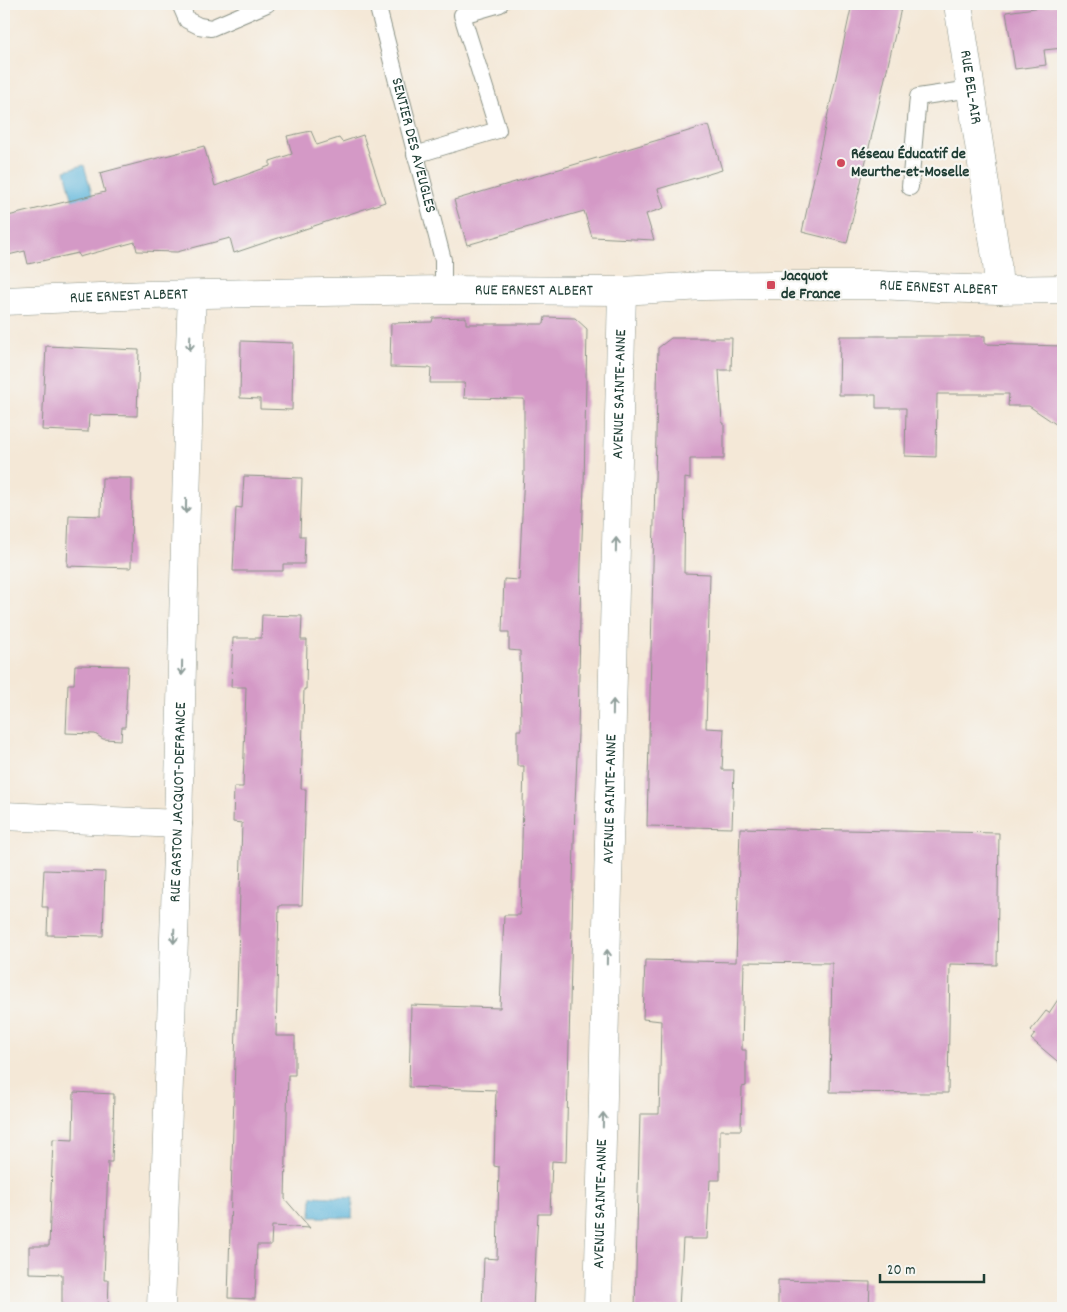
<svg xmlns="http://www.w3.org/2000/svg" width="1067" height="1312" font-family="Dekko,sans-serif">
  <rect width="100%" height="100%" fill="#f6f6f2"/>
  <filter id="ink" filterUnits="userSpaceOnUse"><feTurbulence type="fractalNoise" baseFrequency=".02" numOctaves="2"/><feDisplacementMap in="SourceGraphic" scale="10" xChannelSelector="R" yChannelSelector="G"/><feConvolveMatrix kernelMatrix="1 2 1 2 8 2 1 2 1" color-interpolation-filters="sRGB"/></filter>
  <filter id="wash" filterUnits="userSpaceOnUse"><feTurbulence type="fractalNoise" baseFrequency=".0096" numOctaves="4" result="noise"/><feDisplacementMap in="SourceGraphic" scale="20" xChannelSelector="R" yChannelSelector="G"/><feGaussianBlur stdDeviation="1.12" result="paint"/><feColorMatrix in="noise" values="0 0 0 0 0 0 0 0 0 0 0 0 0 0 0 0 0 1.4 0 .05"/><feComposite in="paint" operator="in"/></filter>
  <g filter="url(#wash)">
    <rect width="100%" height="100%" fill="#f4e8d7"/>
    <g fill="#5eb6db" stroke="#3e7a88">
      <path d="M 84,165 L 95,205 L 75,210 L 65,170 Z"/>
      <path d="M 312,1196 L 353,1198 L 352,1218 L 311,1217 Z"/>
    </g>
    <g id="blocks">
      <g fill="#d499c6">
        <path d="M 852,4 L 902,4 L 847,243 L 802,232 Z"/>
        <path d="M 1063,4 L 1063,48 L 1044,50 L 1046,65 L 1015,69 L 1006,12 Z"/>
        <path d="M 709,125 L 722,170 L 658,189 L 664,208 L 646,214 L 654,240 L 592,237 L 584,211 L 467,245 L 454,200 Z"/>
        <path d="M 311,131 L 317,145 L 339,138 L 342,142 L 363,135 L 385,202 L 234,253 L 230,238 L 177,252 L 137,251 L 135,242 L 79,257 L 78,253 L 28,264 L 25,251 L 4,256 L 4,217 L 105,192 L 100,173 L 204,146 L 215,186 L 270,166 L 270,161 L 292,154 L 287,136 Z"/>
        <path d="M 466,317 L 466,324 L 544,324 L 545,317 L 575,318 L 587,329 L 584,486 L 581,563 L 578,734 L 575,804 L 566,1162 L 552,1161 L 550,1214 L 538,1214 L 533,1308 L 482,1308 L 484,1258 L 497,1259 L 499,1167 L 494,1166 L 496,1090 L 409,1087 L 411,1005 L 500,1008 L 504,915 L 520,915 L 524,766 L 517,766 L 517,730 L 521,730 L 520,651 L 509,650 L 509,632 L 502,632 L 504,579 L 519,580 L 524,472 L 524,399 L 464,398 L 465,383 L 430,383 L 431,368 L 390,367 L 391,323 L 432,322 L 433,318 Z"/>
        <path d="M 840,336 L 985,336 L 985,344 L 1063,346 L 1063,429 L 1029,406 L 1008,406 L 1009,394 L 937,394 L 936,457 L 905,456 L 906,408 L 876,408 L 876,395 L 839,395 Z"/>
        <path d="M 671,338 L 732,338 L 731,370 L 719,370 L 722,423 L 724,423 L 724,459 L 690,459 L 690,479 L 685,478 L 684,573 L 710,574 L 706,728 L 724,729 L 722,770 L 734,770 L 732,828 L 647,826 L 658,348 Z"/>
        <path d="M 241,341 L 293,343 L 292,410 L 260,409 L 260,399 L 240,398 Z"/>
        <path d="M 46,346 L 139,350 L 137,416 L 89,415 L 88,432 L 42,430 Z"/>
        <path d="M 244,476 L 302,478 L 300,536 L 305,536 L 304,564 L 283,564 L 283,571 L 233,571 L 236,507 L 242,508 Z"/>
        <path d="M 102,478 L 132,478 L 131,568 L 67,566 L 69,515 L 101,516 Z"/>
        <path d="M 262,615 L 302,616 L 301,640 L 307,640 L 306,689 L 304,689 L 301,789 L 306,789 L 302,905 L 281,905 L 281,906 L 279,906 L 276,1036 L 295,1036 L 295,1075 L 288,1075 L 285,1199 L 310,1228 L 272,1226 L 271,1245 L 257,1245 L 255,1299 L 228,1298 L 242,823 L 233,822 L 234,787 L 243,787 L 246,687 L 231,687 L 233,638 L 261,638 Z"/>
        <path d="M 75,665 L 128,666 L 125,727 L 122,727 L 121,740 L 103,739 L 95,734 L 66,733 L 68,684 L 74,684 Z"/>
        <path d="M 740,828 L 999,833 L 997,965 L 950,964 L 948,1093 L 927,1093 L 830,1092 L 832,963 L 744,962 L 742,1050 L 746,1050 L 746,1086 L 742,1087 L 741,1130 L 720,1130 L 720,1180 L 710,1180 L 707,1239 L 683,1239 L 679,1308 L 635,1308 L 640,1114 L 659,1114 L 660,1072 L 661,1021 L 643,1019 L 645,960 L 736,962 Z"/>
        <path d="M 44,870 L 105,872 L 103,936 L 47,935 L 48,907 L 42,907 Z"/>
        <path d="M 1063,992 L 1063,1066 L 1031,1039 L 1035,1034 L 1031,1030 L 1046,1011 L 1049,1013 Z"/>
        <path d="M 74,1092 L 114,1094 L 112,1162 L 108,1162 L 104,1280 L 109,1280 L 108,1308 L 62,1308 L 62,1274 L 29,1273 L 29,1246 L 49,1246 L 53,1139 L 73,1140 Z"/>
        <path d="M 778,1280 L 870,1282 L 869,1308 L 778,1308 Z"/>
      </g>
    </g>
  </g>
  <g filter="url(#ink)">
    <use href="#blocks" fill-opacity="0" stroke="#8a9286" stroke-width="1"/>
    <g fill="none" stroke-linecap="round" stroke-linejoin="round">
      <g stroke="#8a9286" stroke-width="18">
        <g id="service">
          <path d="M 180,4 L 187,20 L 199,26 L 211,28 L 267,4"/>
          <path id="s1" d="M 377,4 L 443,260 L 443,290"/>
          <path d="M 415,155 L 498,130 L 462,15 L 500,4"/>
          <path d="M 910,187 L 918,97 L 971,89"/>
        </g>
      </g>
      <g stroke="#8a9286" stroke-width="29">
        <g id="minor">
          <path id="s2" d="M 958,4 L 997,264 L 999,290"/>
          <path id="s3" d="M 4,301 L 148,295 L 443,290 L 622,291 L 703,286 L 771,285 L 878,285 L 938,288 L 999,290 L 1063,289"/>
          <path d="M 4,816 L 178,824"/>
          <path id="s4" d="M 161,1308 L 178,824 L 190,347 L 192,295"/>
          <path id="s5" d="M 598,1308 L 622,291"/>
        </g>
      </g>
      <use href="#service" stroke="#fff" stroke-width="16"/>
      <use href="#minor" stroke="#fff" stroke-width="28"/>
    </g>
    <defs><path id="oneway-shaft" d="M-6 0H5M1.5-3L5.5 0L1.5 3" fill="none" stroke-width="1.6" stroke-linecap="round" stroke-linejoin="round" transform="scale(1.25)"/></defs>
    <g stroke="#8f9e9a">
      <use href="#oneway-shaft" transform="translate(190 343) rotate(92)"/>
      <use href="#oneway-shaft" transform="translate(186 506) rotate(91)"/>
      <use href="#oneway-shaft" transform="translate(616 545) rotate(-89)"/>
      <use href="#oneway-shaft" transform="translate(182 668) rotate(91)"/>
      <use href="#oneway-shaft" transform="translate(613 707) rotate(-89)"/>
      <use href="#oneway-shaft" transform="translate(174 936) rotate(92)"/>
      <use href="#oneway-shaft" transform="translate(607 957) rotate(-89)"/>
      <use href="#oneway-shaft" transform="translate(603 1120) rotate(-89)"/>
    </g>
  </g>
  <g fill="#d1495b" stroke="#f6f6f2" stroke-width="2">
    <circle cx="841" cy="163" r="5"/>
    <rect x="766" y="280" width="10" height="10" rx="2.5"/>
  </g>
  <g text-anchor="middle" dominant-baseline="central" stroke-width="4.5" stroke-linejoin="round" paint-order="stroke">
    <g font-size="16" fill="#1f3d34" stroke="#f6f6f2">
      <text stroke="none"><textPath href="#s2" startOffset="84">RUE BEL-AIR</textPath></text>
      <text stroke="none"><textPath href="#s1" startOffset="146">SENTIER DES AVEUGLES</textPath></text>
      <text stroke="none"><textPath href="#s3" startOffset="935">RUE ERNEST ALBERT</textPath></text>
      <text stroke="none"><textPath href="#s3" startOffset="530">RUE ERNEST ALBERT</textPath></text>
      <text stroke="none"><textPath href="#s3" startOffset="125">RUE ERNEST ALBERT</textPath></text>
      <text stroke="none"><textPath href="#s5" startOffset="914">AVENUE SAINTE-ANNE</textPath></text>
      <text stroke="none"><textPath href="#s5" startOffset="509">AVENUE SAINTE-ANNE</textPath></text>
      <text stroke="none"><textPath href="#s4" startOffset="506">RUE GASTON JACQUOT-DEFRANCE</textPath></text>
      <text stroke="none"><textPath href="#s5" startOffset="104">AVENUE SAINTE-ANNE</textPath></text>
    </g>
    <g font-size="16" font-weight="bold" fill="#1f3d34" stroke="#f6f6f2" text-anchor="start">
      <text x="851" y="154">Réseau Éducatif de<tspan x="851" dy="18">Meurthe-et-Moselle</tspan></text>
      <text x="781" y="276">Jacquot<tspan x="781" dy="18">de France</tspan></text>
    </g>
  </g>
  <rect width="1067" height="1312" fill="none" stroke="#f6f6f2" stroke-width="20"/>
  <path d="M880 1274v8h104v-8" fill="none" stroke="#1f3d34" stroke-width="2.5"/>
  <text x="887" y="1274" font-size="15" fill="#1f3d34" stroke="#f6f6f2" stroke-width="4" paint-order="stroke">20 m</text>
</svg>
